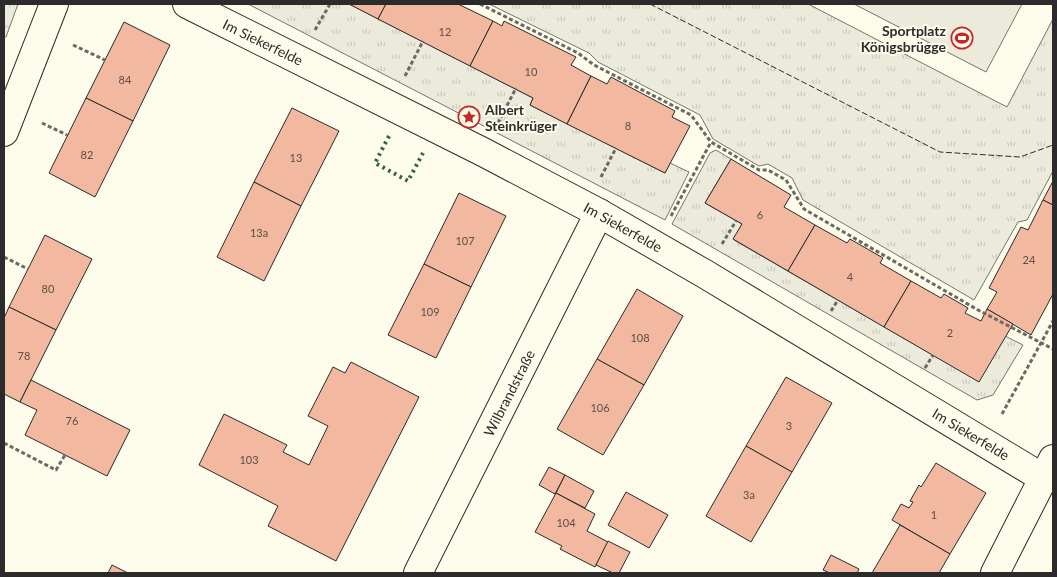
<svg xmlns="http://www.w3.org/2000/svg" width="1057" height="577" font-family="Lato,sans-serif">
  <defs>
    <pattern id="grass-tufts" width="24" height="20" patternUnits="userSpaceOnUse" patternTransform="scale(1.25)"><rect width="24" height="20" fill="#ecebdb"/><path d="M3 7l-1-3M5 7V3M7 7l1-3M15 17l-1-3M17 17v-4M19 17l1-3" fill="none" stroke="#cbcabc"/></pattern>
    <pattern id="forest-crowns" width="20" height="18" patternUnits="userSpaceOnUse" patternTransform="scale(1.25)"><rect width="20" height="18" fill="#ecebdb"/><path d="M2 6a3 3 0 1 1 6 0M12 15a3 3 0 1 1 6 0" fill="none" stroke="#cbcabc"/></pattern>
  </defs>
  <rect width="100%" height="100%" fill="#fdfbea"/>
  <g fill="url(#grass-tufts)" stroke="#74746e">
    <path d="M 248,4 L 349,4 L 533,98 L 530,105 L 665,173 L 670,163 L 689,172 L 665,220 Z"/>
    <path d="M 489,4 L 808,4 L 1007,107 L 1053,19 L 1053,171 L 1027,220 L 1018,222 L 974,300 L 803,200 L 792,178 L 768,164 L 759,166 L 713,139 L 700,115 L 598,62 L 589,53 Z"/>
    <path d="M 716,150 L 731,159 L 705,203 L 742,224 L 734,240 L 933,355 L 1005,336 L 1023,345 L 993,395 L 977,400 L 672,224 L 710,153 Z"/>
  </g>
  <path fill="url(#forest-crowns)" stroke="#74746e" d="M 4,4 L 18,4 L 6,37 L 4,36 Z"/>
  <path fill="#ecebdb" stroke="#74746e" d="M 854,4 L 1022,4 L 986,72 Z"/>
  <g fill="#f2b8a0" stroke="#2b2b2b">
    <path d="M 349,4 L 386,4 L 378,19 Z"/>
    <path d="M 386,4 L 458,4 L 493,21 L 470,66 L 378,19 Z"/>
    <path d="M 493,21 L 502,26 L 504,21 L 576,57 L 571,65 L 591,76 L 567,124 L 530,105 L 533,98 L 470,66 Z"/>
    <path d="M 124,22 L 170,45 L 133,121 L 86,98 Z"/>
    <path d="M 591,76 L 607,84 L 611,77 L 675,111 L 672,117 L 690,126 L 665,173 L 567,124 Z"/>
    <path d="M 86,98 L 133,121 L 95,197 L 49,173 Z"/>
    <path d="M 292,108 L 339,131 L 301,206 L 254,182 Z"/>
    <path d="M 731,159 L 791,195 L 784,207 L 815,225 L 788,271 L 733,239 L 742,224 L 705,203 Z"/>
    <path d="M 1053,181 L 1053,205 L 1043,200 Z"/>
    <path d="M 254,182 L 301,206 L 264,281 L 217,257 Z"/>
    <path d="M 459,193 L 506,216 L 471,287 L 424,264 Z"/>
    <path d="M 1043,200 L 1053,205 L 1053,294 L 1031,335 L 987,309 L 997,292 L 989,288 L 1021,227 L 1028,230 Z"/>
    <path d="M 815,225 L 847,243 L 850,239 L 883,258 L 880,263 L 911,281 L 884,327 L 788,271 Z"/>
    <path d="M 45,235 L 92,259 L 56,330 L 9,307 Z"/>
    <path d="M 424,264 L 471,287 L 436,358 L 388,335 Z"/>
    <path d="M 911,281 L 941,298 L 944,294 L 968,308 L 965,313 L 981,321 L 987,309 L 1013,324 L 979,382 L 884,327 Z"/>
    <path d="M 637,289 L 683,316 L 644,385 L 597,359 Z"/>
    <path d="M 9,307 L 56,330 L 20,402 L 4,394 L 4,318 Z"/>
    <path d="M 597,359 L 644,385 L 603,455 L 557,429 Z"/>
    <path d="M 351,362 L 419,397 L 336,561 L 268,526 L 278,506 L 199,465 L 224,414 L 287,445 L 283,452 L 309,465 L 328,426 L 308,416 L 333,367 L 345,373 Z"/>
    <path d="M 786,377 L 832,403 L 792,472 L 746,446 Z"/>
    <path d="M 31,380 L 130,430 L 107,476 L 25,435 L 37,410 L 20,402 Z"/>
    <path d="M 746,446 L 792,472 L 751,542 L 706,516 Z"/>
    <path d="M 936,463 L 986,493 L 950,554 L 892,520 L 901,504 L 909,508 L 913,502 L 910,501 L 919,485 L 921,487 Z"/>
    <path d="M 549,467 L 565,475 L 555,494 L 539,485 Z"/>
    <path d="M 565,475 L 594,491 L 585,508 L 556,493 Z"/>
    <path d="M 626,492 L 668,515 L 649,548 L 608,525 Z"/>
    <path d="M 556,493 L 595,514 L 587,531 L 608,542 L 595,567 L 560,549 L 562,546 L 535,532 Z"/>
    <path d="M 900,525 L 950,554 L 939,573 L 872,573 Z"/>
    <path d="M 608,541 L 630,552 L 619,573 L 613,573 L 596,565 Z"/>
    <path d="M 831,555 L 859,569 L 857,573 L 830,573 L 823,570 Z"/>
    <path d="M 112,565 L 128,573 L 108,573 Z"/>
  </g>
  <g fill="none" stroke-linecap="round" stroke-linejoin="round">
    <g stroke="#2b2b2b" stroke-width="30">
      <g id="minor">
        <path d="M 187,4 L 483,152 L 599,213 L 705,274 L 1043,478"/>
        <path d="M 4,132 L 54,4"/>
        <path d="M 418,573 L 599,213"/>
        <path d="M 995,573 L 1053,459"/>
      </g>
    </g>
    <g stroke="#6a6964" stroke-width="3" stroke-dasharray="4 2.5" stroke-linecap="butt">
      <path d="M 480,4 L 578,53 L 594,65 L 691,115 L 711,142 L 759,170 L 768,170 L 786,180 L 804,209 L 978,310 L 1053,349"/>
      <path d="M 315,30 L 330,4"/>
      <path d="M 73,45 L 105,60"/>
      <path d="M 405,76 L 423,41"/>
      <path d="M 42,123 L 67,135"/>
      <path d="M 498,123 L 516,88"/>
      <path d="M 601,177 L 616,148"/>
      <path d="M 671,216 L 711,142"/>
      <path d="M 722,244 L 736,221"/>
      <path d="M 4,257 L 28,269"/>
      <path d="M 831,311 L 838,300"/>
      <path d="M 925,368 L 933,355"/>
      <path d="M 1002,414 L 1053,321"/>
      <path d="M 4,443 L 56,470 L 65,455"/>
    </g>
    <use href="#minor" stroke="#fdfbea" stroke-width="28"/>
    <path stroke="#34623c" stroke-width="4" stroke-dasharray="2.5 4" stroke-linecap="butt" d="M 389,136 L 375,163 L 408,181 L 423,153"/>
    <path stroke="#2b2b2b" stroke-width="1" stroke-dasharray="6 2.5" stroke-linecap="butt" d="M 650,4 L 940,152 L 1020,157 L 1053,145"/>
  </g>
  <defs>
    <g id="stadium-ring" transform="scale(1.125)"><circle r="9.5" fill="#fdfbea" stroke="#c62828" stroke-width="1.5"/><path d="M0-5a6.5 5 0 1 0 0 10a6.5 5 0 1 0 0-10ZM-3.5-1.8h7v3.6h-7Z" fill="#c62828"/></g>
    <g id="sight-ring" transform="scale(1.125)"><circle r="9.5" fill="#fdfbea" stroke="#c62828" stroke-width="1.5"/><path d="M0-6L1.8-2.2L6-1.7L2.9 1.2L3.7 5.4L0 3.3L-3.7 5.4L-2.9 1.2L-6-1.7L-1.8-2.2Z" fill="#c62828"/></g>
  </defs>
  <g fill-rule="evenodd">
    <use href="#stadium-ring" x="962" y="38"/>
    <use href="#sight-ring" x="469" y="117"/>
  </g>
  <g text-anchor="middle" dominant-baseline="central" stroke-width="4" stroke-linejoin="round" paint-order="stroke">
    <g font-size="11" fill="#5d4e48">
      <text x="445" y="31">12</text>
      <text x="531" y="71">10</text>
      <text x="125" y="79">84</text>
      <text x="628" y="125">8</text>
      <text x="87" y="154">82</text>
      <text x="296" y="157">13</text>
      <text x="760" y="214">6</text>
      <text x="259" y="232">13a</text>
      <text x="465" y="240">107</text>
      <text x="1029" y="259">24</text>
      <text x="850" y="276">4</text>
      <text x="48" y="288">80</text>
      <text x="430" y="311">109</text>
      <text x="950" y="332">2</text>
      <text x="640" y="337">108</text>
      <text x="24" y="355">78</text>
      <text x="600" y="407">106</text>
      <text x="72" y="420">76</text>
      <text x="789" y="425">3</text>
      <text x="249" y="459">103</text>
      <text x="749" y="494">3a</text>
      <text x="934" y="514">1</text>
      <text x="566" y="522">104</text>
    </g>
    <g font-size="14" font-weight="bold" fill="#2b2b2b" stroke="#fdfbea" text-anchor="end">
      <text x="946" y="30">Sportplatz<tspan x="946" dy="16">Königsbrügge</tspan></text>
      <text x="485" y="109" text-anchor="start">Albert<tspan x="485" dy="16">Steinkrüger</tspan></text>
    </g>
    <g font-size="14" fill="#2b2b2b" stroke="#fdfbea">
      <text transform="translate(263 42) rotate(26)">Im Siekerfelde</text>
      <text transform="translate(623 227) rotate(29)">Im Siekerfelde</text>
      <text transform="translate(509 393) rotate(-63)">Wilbrandstraße</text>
      <text transform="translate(971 434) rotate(31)">Im Siekerfelde</text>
    </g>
  </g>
  <rect width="1057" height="577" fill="none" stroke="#2b2b2b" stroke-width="10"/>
</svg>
